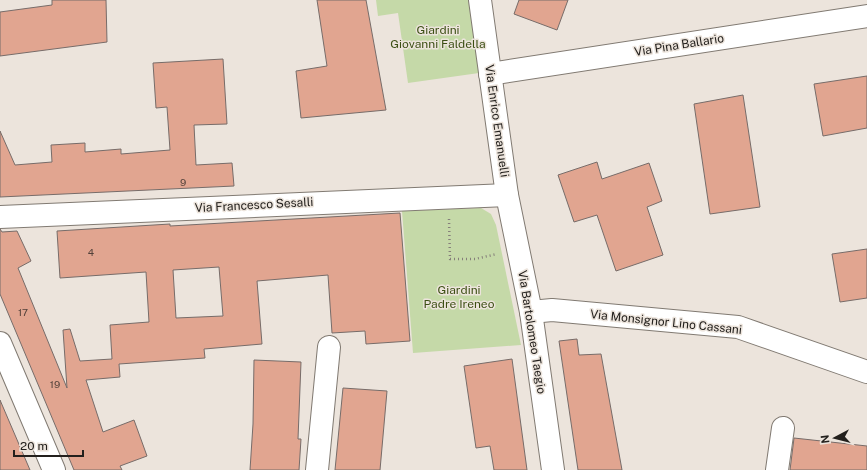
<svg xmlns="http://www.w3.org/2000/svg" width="867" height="470" font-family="'Public Sans',sans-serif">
  <rect width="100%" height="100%" fill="#ece4dc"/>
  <g fill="#c5d9a8">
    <path d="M 376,0 L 469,0 L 479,73 L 408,83 L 398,13 L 378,16 Z"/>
    <path d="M 481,208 L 491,214 L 496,225 L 521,345 L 413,353 L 402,211 Z"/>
  </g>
  <g fill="#e1a590" stroke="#776c69" fill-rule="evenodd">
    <path d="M 52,0 L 106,0 L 107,42 L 0,56 L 0,12 L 52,5 Z"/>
    <path d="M 317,0 L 366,0 L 386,110 L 301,118 L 296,71 L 327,66 Z"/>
    <path d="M 519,0 L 568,0 L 557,30 L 514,14 Z"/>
    <path d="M 223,59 L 227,124 L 194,125 L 196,165 L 232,163 L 234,186 L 0,197 L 0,131 L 15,165 L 52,162 L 51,145 L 85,143 L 85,152 L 121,149 L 121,154 L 170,150 L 167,107 L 156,108 L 153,63 Z"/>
    <path d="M 867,76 L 867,128 L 823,136 L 814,84 Z"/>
    <path d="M 743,95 L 760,207 L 710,214 L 694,104 Z"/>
    <path d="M 597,162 L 602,179 L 649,163 L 662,201 L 647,207 L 663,255 L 616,271 L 597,215 L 574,222 L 558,175 Z"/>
    <path d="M 400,213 L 410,341 L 366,344 L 365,331 L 332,333 L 328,275 L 257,281 L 262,344 L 204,349 L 205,358 L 119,364 L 120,377 L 86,380 L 103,432 L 134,420 L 147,456 L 120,466 L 122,470 L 74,470 L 0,294 L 0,229 L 2,232 L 17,231 L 31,261 L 18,268 L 67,388 L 63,330 L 70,329 L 80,361 L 112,359 L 110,325 L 149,322 L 146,272 L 60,278 L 57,231 L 170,224 L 170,226 ZM 219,267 L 223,316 L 176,318 L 173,270 Z"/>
    <path d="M 867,249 L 867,298 L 840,302 L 832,254 Z"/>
    <path d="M 577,339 L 579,355 L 601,354 L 622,470 L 578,470 L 559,341 Z"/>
    <path d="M 512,359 L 527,470 L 494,470 L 490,446 L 476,448 L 464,366 Z"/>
    <path d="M 254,360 L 301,362 L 298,439 L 301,439 L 299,470 L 250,470 L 253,424 Z"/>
    <path d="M 343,388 L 387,391 L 380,470 L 335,470 Z"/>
    <path d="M 0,400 L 30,470 L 0,470 Z"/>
    <path d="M 794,438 L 867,446 L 867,470 L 790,470 Z"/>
  </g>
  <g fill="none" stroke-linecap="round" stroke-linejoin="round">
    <g stroke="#817a72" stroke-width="24">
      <g id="minor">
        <path d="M 480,0 L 507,195 L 531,312 L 553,470"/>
        <path d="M 490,74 L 867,16"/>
        <path d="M 0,217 L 507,195"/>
        <path d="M 531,312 L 552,310 L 738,327 L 867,372"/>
        <path d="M 0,343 L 54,470"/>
        <path d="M 317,470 L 329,347"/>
        <path d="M 777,470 L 783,428"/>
      </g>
    </g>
    <path stroke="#857f7a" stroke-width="2.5" stroke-dasharray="1 3" stroke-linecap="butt" d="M 449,219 L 450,259 L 475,259 L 497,254"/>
    <use href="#minor" stroke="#fff" stroke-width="22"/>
  </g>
  <g text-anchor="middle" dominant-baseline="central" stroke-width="3" stroke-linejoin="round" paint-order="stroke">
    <g font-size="10" fill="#52413a">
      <text x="183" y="182">9</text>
      <text x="91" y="252">4</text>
      <text x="23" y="312">17</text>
      <text x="55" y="384">19</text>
    </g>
    <g font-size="12" fill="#3c4f14" stroke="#ece4dc">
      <text x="438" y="30">Giardini<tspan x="438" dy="14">Giovanni Faldella</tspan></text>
      <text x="459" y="290">Giardini<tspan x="459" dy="14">Padre Ireneo</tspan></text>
    </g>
    <g font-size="12" fill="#23201d" stroke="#ece4dc">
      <text transform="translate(679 45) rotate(-9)">Via Pina Ballario</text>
      <text transform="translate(497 121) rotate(82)">Via Enrico Emanuelli</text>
      <text transform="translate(254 205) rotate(-3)">Via Francesco Sesalli</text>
      <text transform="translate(666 322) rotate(6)">Via Monsignor Lino Cassani</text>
      <text transform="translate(532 332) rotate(81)">Via Bartolomeo Taegio</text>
    </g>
  </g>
  <g transform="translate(835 438) rotate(263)" stroke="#ece4dc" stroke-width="3" paint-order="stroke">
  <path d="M0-3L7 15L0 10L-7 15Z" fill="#23201d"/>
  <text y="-6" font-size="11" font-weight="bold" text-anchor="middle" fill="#23201d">N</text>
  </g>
  <path d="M14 450v6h69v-6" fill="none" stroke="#23201d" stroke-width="2"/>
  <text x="20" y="450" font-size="12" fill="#23201d" stroke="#ece4dc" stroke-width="3" paint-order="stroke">20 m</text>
</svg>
